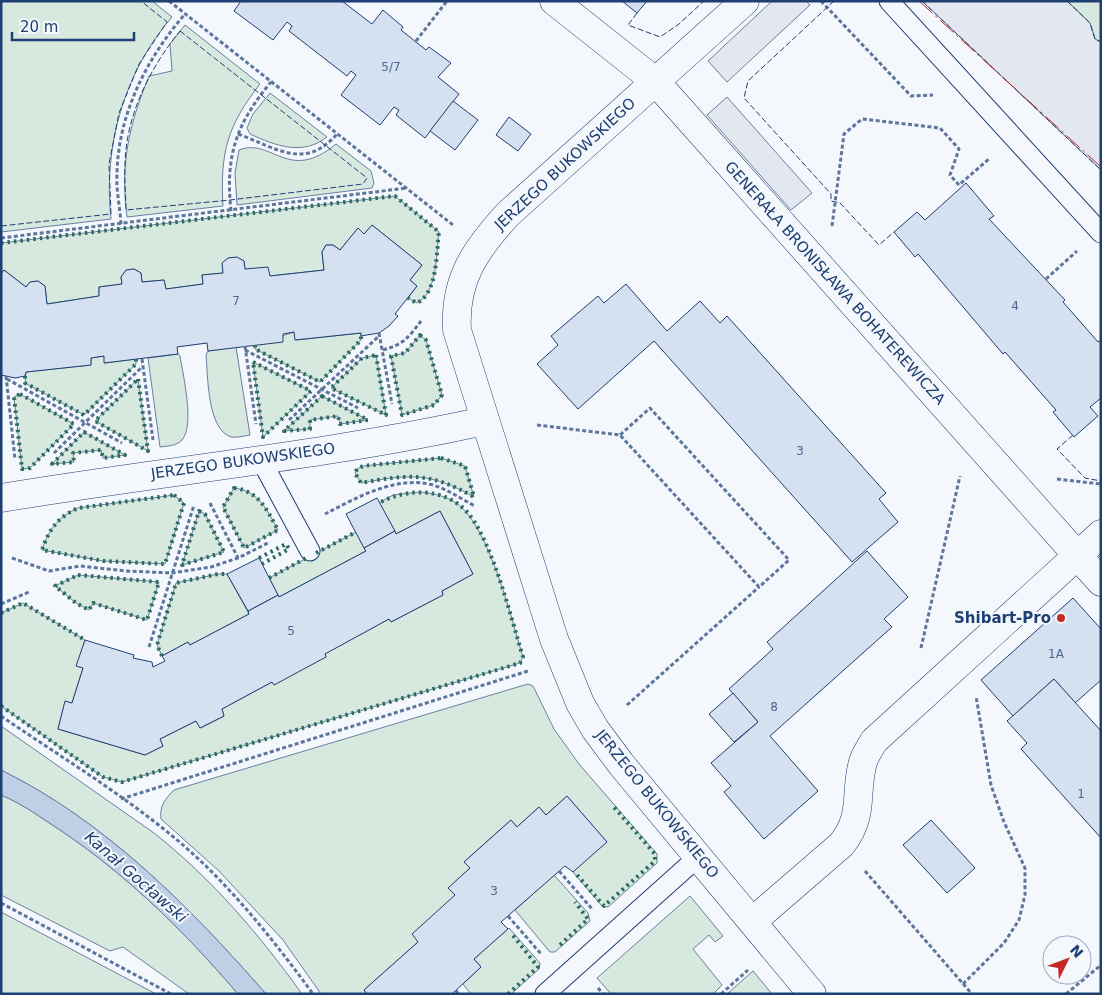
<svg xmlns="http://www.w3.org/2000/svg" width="1102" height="995" font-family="'DejaVu Sans',sans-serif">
  <rect width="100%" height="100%" fill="#f4f7fb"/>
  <g fill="#d7e8df" stroke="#687fa3">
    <path d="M 1,1 L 152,1 L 172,17 C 124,72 103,147 111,219 L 1,232 Z"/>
    <path d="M 1067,1 L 1101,1 L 1101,42 L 1095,39 L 1090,23 Z"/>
    <path d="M 185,25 L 260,84 C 227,126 220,153 223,206 L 127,217 C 120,164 129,125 149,76 L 172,71 L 170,44 Z"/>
    <path d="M 270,93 L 327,137 C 303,156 276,146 250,134 L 247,128 L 253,114 Z"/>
    <path d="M 336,144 L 371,171 L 374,183 L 372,188 L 237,205 L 235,173 L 239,150 C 272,137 288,184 336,144 Z"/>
    <path d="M 395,196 L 439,232 C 436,254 438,292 417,303 L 408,298 L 417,286 L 410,280 L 422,265 L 372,225 L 364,234 L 358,228 L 340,250 L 333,245 L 326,245 L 322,252 L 324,270 L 270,276 L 245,269 L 244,261 C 235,256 230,256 223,263 L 223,273 L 202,275 L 203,284 L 166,289 L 164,280 L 142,282 L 141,273 L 134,269 L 126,270 L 121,277 L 122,284 L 99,287 L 99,296 L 47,304 L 45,286 L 38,281 L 30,282 L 26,287 L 4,270 L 1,274 L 1,243 Z"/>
    <path d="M 294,332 L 296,340 L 361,333 L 361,340 L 320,382 L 255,349 L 255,345 Z"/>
    <path d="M 420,335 L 426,340 L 442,395 L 434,405 L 402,415 L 391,356 L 405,353 Z"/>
    <path d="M 236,347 L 250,435 C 244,436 236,438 231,437 C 207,429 208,376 206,355 L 208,351 Z"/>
    <path d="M 178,354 L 180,356 C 183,375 195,425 182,440 C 176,446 168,446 160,447 L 148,358 Z"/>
    <path d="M 376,355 L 386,415 L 331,388 L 362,358 Z"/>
    <path d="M 104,356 L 105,363 L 136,359 L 136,364 L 84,415 L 25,383 L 26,372 L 91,365 L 91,358 Z"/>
    <path d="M 253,362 L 311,391 L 263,437 Z"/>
    <path d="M 138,379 L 148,451 L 95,421 Z"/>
    <path d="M 20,394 L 74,424 L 30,468 L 22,469 L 14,397 Z"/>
    <path d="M 322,396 L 368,420 L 340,424 L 338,416 L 310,420 L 310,429 L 284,431 Z"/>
    <path d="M 84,432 L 125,455 L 103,458 L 101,450 L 73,453 L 74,462 L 52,464 Z"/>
    <path d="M 441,458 L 465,466 L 474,497 C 430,472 409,474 361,483 L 355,473 L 357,469 L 363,466 Z"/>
    <path d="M 234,488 C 259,491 267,510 278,530 L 244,548 L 223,507 Z"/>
    <path d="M 419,492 C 431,493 442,495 453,501 C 488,520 511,618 523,657 L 520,663 L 122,782 L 103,777 L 1,706 L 1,613 L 23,603 L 85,640 L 77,666 L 83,668 L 72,703 L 65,702 L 58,729 L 145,755 L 163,746 L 160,739 L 196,721 L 201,728 L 224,716 L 222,709 L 389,619 L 391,622 L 443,595 L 442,591 L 473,574 L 440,511 L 396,534 L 379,503 L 393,495 Z"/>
    <path d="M 174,495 L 184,503 L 165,564 L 103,561 L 42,550 C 49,529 58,517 78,508 Z"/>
    <path d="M 199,511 L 205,514 L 224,552 L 182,565 Z"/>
    <path d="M 356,532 L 366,551 L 279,597 L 278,595 L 269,578 Z"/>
    <path d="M 218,574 L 227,574 L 249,614 L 190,645 L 188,642 L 162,656 L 157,645 L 176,583 Z"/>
    <path d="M 78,575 L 159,582 L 147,620 L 93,603 L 89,610 L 76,603 L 55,586 Z"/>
    <path d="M 528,684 L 533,686 L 554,729 L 579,764 L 657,854 L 657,863 L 608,907 L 602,906 L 573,872 L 606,841 L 567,796 L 546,815 L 539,807 L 517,827 L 511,820 L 465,861 L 470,868 L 449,888 L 455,895 L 418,942 L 364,990 L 367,994 L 321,994 L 283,940 L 219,871 L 161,819 C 159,806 166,798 174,790 Z"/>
    <path d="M 1,726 L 154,833 C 212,879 259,934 302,994 L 266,994 C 190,907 105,821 1,770 Z"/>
    <path d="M 1,795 C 23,804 43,819 63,832 C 129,877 186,933 238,994 L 189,994 L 123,947 L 110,951 L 1,895 Z"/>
    <path d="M 554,875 L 588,913 L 590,921 L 555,952 L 550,952 L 515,910 Z"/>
    <path d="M 690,896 L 723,936 L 715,942 L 709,935 L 693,949 L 722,985 L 713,994 L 611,994 L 597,978 Z"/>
    <path d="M 1,912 L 156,994 L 1,994 Z"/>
    <path d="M 509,928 L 540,963 L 539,969 L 511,994 L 471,994 L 463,984 L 481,967 L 474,959 Z"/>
    <path d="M 753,971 L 772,994 L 727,994 Z"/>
  </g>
  <g fill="#e3e8f0" stroke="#687fa3">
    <path d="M 772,1 L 806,1 L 810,5 L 727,82 L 708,61 Z"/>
    <path d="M 922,1 L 1067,1 L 1090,23 L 1095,39 L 1101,42 L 1101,170 Z"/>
    <path d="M 727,97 L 812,193 L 791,210 L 707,115 Z"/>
  </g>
  <path fill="#bed0e5" stroke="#687fa3" d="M 1,770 C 105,821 190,907 266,994 L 238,994 C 186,933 129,877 63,832 C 43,819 23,804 1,795 Z"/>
  <g fill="#d5e0f0" stroke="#1d3f73">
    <path d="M 241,1 L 342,1 L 372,24 L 383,10 L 403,27 L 401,30 L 426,50 L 429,47 L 451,63 L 438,77 L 459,94 L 425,138 L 396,115 L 399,110 L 394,107 L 380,125 L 341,95 L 356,75 L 351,71 L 347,76 L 289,31 L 292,26 L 287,22 L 273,40 L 234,11 Z"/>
    <path d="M 622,1 L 647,1 L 637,13 Z"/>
    <path d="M 453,101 L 478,120 L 455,150 L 430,131 Z"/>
    <path d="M 509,117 L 531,134 L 518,151 L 496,135 Z"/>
    <path d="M 966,183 L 994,216 L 989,219 L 1065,300 L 1063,302 L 1098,342 L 1101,340 L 1101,398 L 1090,407 L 1098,416 L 1074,437 L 1053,412 L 1056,410 L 1005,352 L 1003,354 L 918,254 L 915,257 L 894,232 L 917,212 L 925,220 Z"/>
    <path d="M 372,225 L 422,265 L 410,280 L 417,286 L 395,314 L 398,316 L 389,326 L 379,333 L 361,336 L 361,333 L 295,340 L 294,332 L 283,334 L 283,342 L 208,351 L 207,343 L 177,347 L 178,354 L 104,363 L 104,356 L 91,358 L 91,365 L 26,372 L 25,376 L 15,378 L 1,375 L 1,274 L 4,270 L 26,287 L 30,282 L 38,281 L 45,286 L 47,304 L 99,296 L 99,287 L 122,284 L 121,277 L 126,270 L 134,269 L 141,273 L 142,282 L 164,280 L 166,289 L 203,284 L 202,275 L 223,273 L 222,263 L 228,258 L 237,257 L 244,261 L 245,269 L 268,267 L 270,276 L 324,270 L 322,252 L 326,245 L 333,245 L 340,250 L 358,228 L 364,234 Z"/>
    <path d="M 626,284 L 667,331 L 700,301 L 720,323 L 727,316 L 886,493 L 879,499 L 898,522 L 852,562 L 654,341 L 578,409 L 537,364 L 558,345 L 551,336 L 598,296 L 604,303 Z"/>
    <path d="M 377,498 L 395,531 L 364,548 L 346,514 Z"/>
    <path d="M 440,511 L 473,574 L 442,591 L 443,595 L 391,622 L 389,619 L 325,654 L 326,657 L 274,685 L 272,682 L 222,709 L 224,716 L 200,728 L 196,721 L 160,739 L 163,746 L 145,755 L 58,729 L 65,701 L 72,703 L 83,668 L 76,666 L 85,640 L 134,655 L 133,658 L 152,662 L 153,667 L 165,661 L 162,656 L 188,642 L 190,645 L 249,614 L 248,611 L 278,595 L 279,597 L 366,551 L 364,548 L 395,531 L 396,534 Z"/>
    <path d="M 867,551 L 908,597 L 884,619 L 892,627 L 770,736 L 818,791 L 764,839 L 724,792 L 731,786 L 711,763 L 758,722 L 729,689 L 773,649 L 767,642 Z"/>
    <path d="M 259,558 L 278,595 L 248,611 L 227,574 Z"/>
    <path d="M 1073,598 L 1101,629 L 1101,680 L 1075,703 L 1054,679 L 1013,716 L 981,680 Z"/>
    <path d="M 1054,679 L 1101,731 L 1101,838 L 1021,749 L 1027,743 L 1007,721 Z"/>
    <path d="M 733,693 L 758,722 L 734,742 L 709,714 Z"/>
    <path d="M 567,796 L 607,842 L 573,872 L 565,866 L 501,922 L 508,929 L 474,959 L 481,967 L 452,994 L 367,994 L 364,990 L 418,942 L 412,934 L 455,895 L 448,888 L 470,868 L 464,862 L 511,820 L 517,827 L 539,807 L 546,815 Z"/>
    <path d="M 931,820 L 975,868 L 947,893 L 903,845 Z"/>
  </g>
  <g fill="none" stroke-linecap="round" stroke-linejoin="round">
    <g stroke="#1d3f73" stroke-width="21">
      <g id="service">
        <path d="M 889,1 L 1101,233"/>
        <path d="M 261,460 L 310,551"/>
        <path d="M 545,994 L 698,857"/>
      </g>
    </g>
    <g stroke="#1d3f73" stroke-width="29">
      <g id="minor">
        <path d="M 554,1 L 655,81 L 1101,582"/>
        <path d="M 745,1 L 508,214 C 475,250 454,280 457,330 L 554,639 L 580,703 L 595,729 L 621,764 L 812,994"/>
        <path d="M 1,498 C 162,471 325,456 484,421"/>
        <path d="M 753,921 L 842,844 C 865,814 854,794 863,762 C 865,755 870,748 874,741 L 1101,534"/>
      </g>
    </g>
    <g stroke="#5e769c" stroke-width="3" stroke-dasharray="4 2.5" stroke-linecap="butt">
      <path d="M 169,1 L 453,225"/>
      <path d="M 821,1 L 911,96 L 933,95"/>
      <path d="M 416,41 L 447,1"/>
      <path d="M 238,134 C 276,148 305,171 337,134"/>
      <path d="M 231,211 C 225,156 236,124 271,82"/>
      <path d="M 121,224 C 120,207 116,190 117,174 C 118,114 147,58 185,14"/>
      <path d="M 832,226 L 844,134 L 862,119 L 940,128 L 959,149 L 950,175 L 959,185 L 990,158"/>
      <path d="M 1,238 L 407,188"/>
      <path d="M 1046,279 L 1077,251"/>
      <path d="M 379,333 L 392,404"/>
      <path d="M 245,346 L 256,424"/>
      <path d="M 245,350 L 358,408"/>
      <path d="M 383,350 C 404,344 408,338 421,321"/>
      <path d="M 142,359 L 153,440"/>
      <path d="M 6,376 L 15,459"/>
      <path d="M 7,379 L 122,443"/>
      <path d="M 289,420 L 379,336"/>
      <path d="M 537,425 L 620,435 L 759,587 L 789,560 L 650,408 L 620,435"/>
      <path d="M 54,453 L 143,366"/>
      <path d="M 1057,479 L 1101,484"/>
      <path d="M 210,503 L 238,558"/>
      <path d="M 325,514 C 356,498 396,475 433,485 C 449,490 461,499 475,506"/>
      <path d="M 12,558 L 49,571 L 80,566 L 126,571 L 172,573 L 211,567 L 238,558 L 270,542"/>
      <path d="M 1,604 L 29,592"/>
      <path d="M 149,647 L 194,505"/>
      <path d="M 921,648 L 960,476"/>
      <path d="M 627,705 L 759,587"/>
      <path d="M 1,716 C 71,764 148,809 209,869 C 247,907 281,950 313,994"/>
      <path d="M 121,799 L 528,671"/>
      <path d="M 559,871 L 593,910"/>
      <path d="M 865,871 L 972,994"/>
      <path d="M 1,903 L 171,994"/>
      <path d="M 508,916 L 542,955"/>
      <path d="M 963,984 L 1004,943 L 1019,920 L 1025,895 L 1025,868 L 1004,822 L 991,785 L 976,696"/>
      <path d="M 598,988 L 603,994"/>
      <path d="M 456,990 L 458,994"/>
      <path d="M 721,994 L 748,970"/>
      <path d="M 1066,994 L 1101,965"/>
    </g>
    <use href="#service" stroke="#f4f7fb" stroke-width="19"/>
    <use href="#minor" stroke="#f4f7fb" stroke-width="28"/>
    <g stroke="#2c6c60" stroke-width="4" stroke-dasharray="2.5 4" stroke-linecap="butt">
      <path d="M 1,243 L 395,196 L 439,232 C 436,254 438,292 417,303 L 408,298"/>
      <path d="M 420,335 L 426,340 L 442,395 L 434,405 L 402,415 L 391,356 L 405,353 Z"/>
      <path d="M 255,345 L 255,349 L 320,382 L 361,340 L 361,336"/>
      <path d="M 376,355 L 386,415 L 331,388 L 362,358 Z"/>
      <path d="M 253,362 L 311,391 L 263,437 Z"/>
      <path d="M 25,376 L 25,383 L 84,415 L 136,364 L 136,359"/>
      <path d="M 138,379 L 148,451 L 95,421 Z"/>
      <path d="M 20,394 L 74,424 L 30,468 L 22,469 L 14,397 Z"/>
      <path d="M 322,396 L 368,420 L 340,424 L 338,416 L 310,420 L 310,429 L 284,431 Z"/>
      <path d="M 84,432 L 125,455 L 103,458 L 101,450 L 73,453 L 74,462 L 52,464 Z"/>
      <path d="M 441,458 L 465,466 L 474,497 C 430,472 409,474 361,483 L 355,473 L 357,469 L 363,466 Z"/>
      <path d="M 234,488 C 259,491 267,510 278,530 L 244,548 L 223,507 Z"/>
      <path d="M 174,495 L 184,503 L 165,564 L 103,561 L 42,550 C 49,529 58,517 78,508 Z"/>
      <path d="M 199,511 L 205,514 L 224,552 L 182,565 Z"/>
      <path d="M 316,553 L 356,532"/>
      <path d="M 259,558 L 286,544 L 289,549 L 262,564"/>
      <path d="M 78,575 L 159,582 L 147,620 L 93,603 L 89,610 L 76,603 L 55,586 Z"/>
      <path d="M 269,578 L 308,557"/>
      <path d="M 1,613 L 23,603 L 85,640"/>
      <path d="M 162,656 L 157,645 L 176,583 L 218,574 L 227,574"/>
      <path d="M 1,706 L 103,777 L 122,782 L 520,663 L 523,657 C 511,618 493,543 468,513 C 445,487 407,488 379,503"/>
      <path d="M 577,875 L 604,906 L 655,861 L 655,854 L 613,806"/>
      <path d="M 560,945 L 588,919 L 575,902"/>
      <path d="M 508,994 L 538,967 L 511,933"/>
    </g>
    <g stroke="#1d3f73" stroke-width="1" stroke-dasharray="6 2.5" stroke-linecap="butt">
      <path d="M 834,1 L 748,81 L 744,98 L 831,194 L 831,201 L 840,203 L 879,245 L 894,232"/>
      <path d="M 922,1 L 1101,170"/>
      <path d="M 1067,1 L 1090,23 L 1095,39 L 1101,42"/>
      <path d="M 637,13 L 628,25 L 660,37 L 679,24 L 704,1"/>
      <path d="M 180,31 L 367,178 L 363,184 L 230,200 L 126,210 C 126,195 124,179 125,164 C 126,115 150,68 180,31 Z"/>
      <path d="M 1,226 L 111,214 L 109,164 L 119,113 L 139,64 L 167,22 L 141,1"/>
      <path d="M 1073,435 L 1057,449 L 1085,478 L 1101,481"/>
    </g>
    <path stroke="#c62828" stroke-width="1" stroke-dasharray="18 4 2.5 4" stroke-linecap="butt" d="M 919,1 L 1101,167"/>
  </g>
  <circle fill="#c62828" stroke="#f4f7fb" stroke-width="2" cx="1061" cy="618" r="5"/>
  <g text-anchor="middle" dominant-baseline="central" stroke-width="4" stroke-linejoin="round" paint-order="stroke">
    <g font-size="12" fill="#4b6792">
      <text x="391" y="67">5/7</text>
      <text x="236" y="301">7</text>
      <text x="1015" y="306">4</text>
      <text x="800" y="451">3</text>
      <text x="291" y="631">5</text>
      <text x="1056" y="654">1A</text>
      <text x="774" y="707">8</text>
      <text x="1081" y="794">1</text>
      <text x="494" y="891">3</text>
    </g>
    <g font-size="15" fill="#1d3f73" stroke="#f4f7fb">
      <text transform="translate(565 164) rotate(-43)">JERZEGO BUKOWSKIEGO</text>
      <text transform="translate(835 283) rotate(48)">GENERAŁA BRONISŁAWA BOHATEREWICZA</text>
      <text transform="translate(243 461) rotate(-8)">JERZEGO BUKOWSKIEGO</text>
      <text transform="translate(657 804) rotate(51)">JERZEGO BUKOWSKIEGO</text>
    </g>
    <g font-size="15" font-weight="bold" fill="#1d3f73" stroke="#f4f7fb" text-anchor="end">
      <text x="1051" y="618">Shibart-Pro</text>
    </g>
    <g font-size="16" font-style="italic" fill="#1d3f73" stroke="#f4f7fb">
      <text transform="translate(136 877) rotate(41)">Kanał Gocławski</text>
    </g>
  </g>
  <rect width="1102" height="995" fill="none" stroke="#1d3f73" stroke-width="5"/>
  <g transform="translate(1067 960) rotate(48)"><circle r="24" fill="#f4f7fb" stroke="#9eadc5"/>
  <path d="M0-4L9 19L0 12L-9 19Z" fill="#c62828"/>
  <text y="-8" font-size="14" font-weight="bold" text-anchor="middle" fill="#1d3f73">N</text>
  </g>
  <path d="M12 32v8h122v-8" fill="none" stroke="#1d3f73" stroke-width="2.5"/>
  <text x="20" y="32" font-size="15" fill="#1d3f73" stroke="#f4f7fb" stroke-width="4" paint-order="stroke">20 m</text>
</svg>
